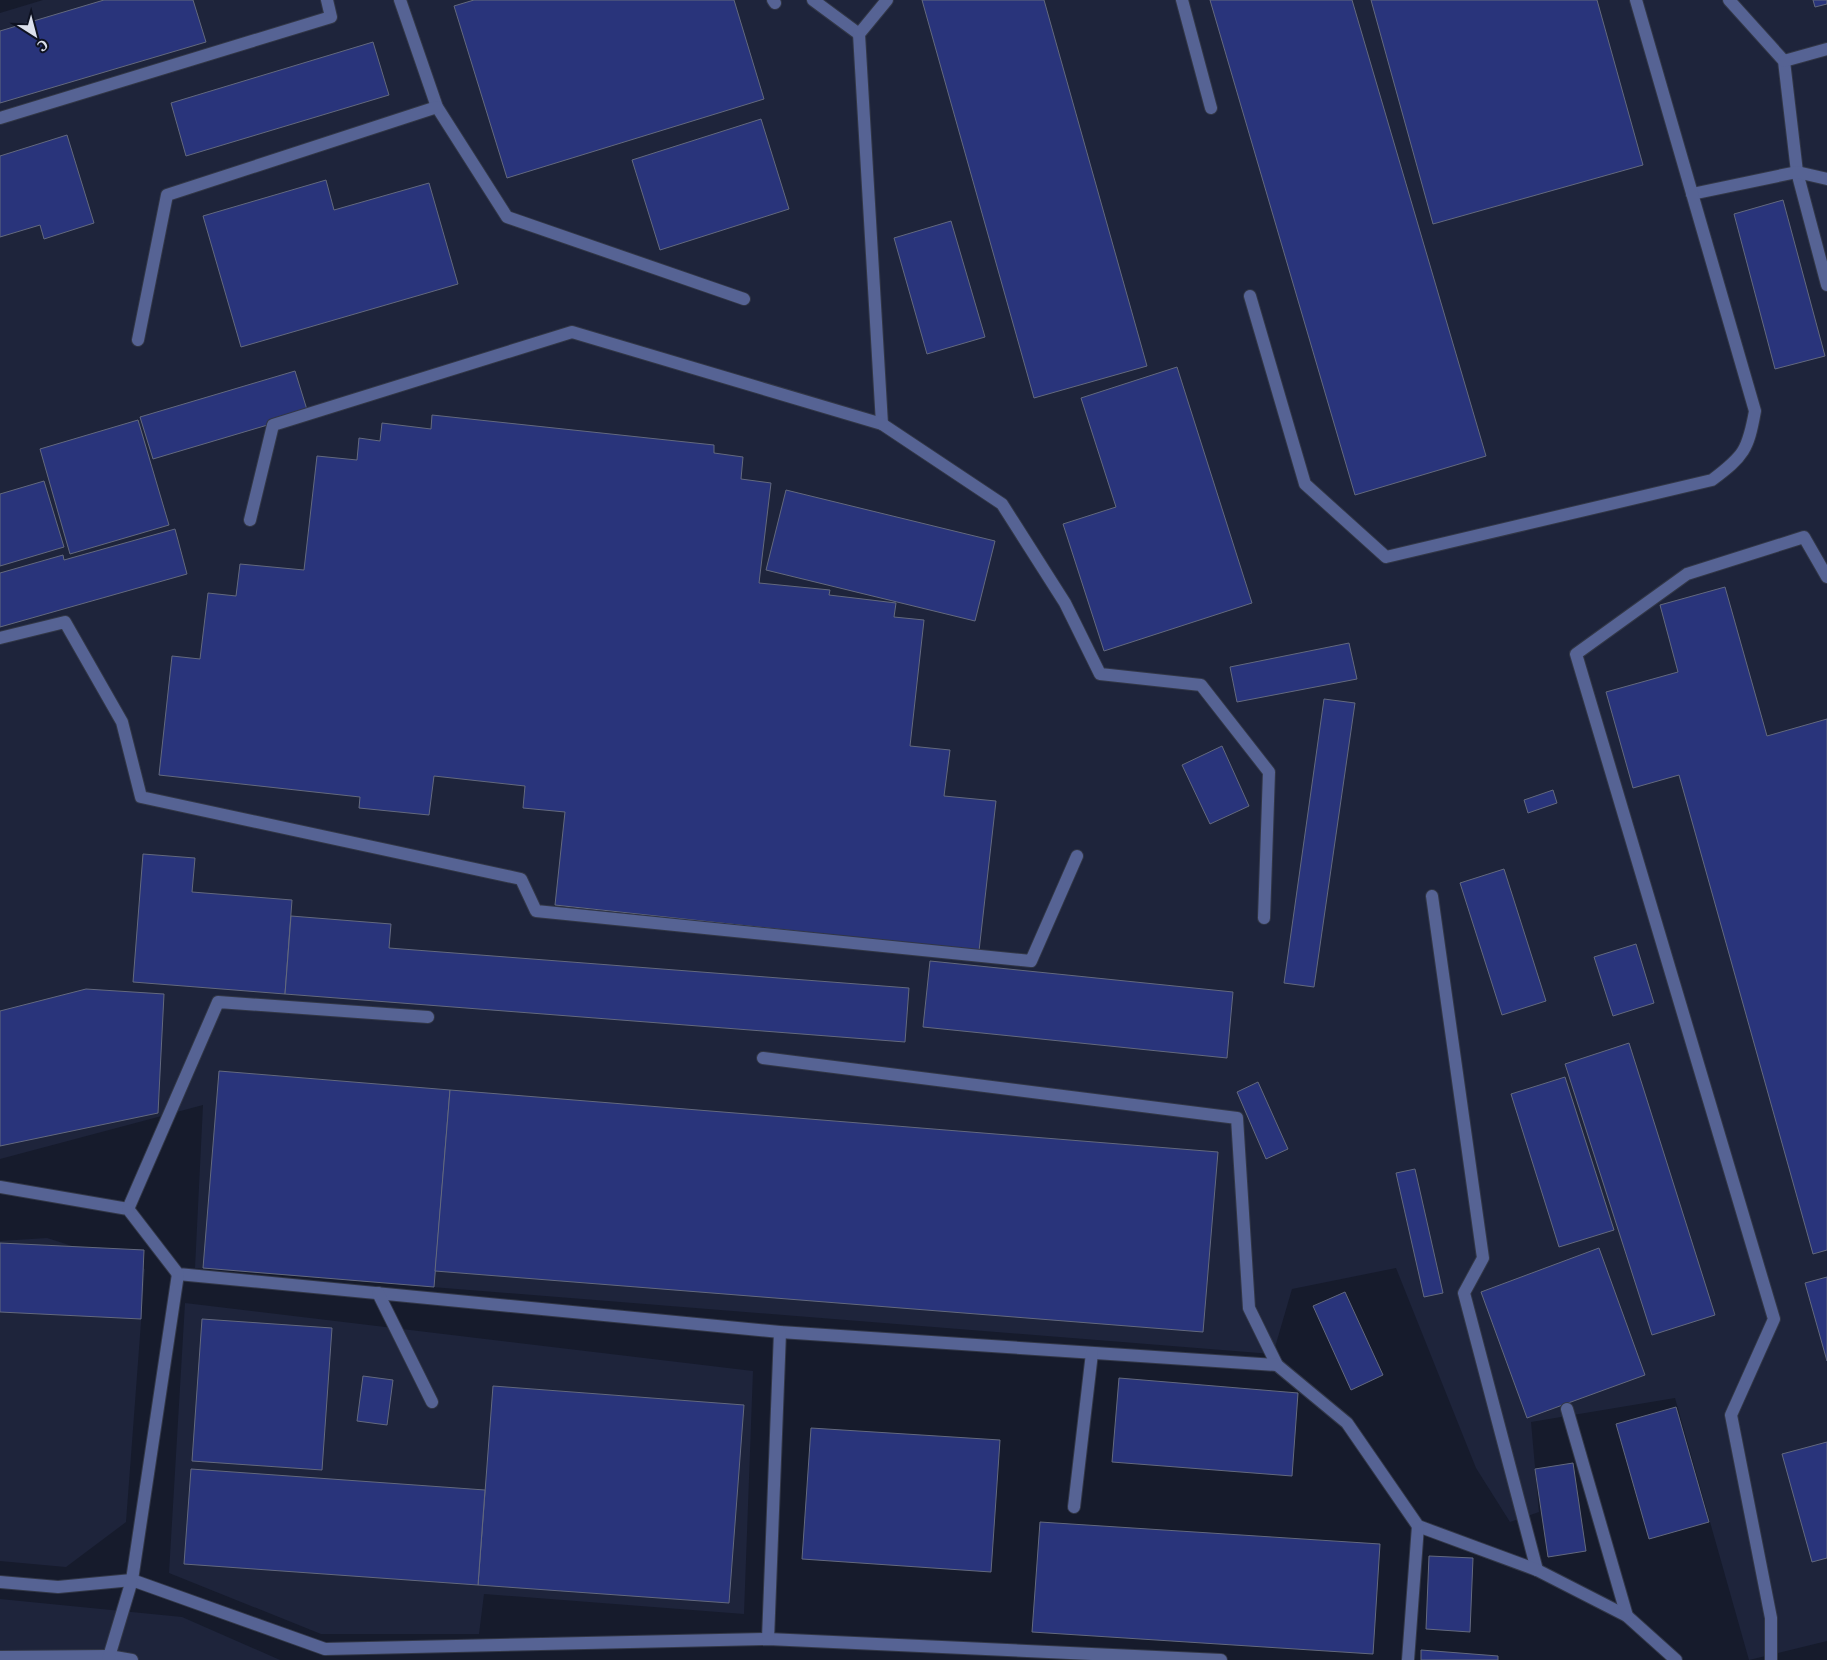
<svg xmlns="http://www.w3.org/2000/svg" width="1827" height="1660" font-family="'Noto Serif',serif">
  <rect width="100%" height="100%" fill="#161b2c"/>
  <g fill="#1e243b">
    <path d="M 43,0 L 1827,0 L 1827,1641 L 1749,1660 L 1675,1398 L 1531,1422 L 1539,1512 L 1510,1522 L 1476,1468 L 1396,1268 L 1292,1289 L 1273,1354 L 195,1268 L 203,1105 L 0,1159 L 0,13 Z"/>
    <path d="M 47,1238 L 145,1269 L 126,1522 L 66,1567 L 0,1561 L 0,1241 Z"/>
    <path d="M 185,1303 L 753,1371 L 744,1614 L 484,1594 L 479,1634 L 321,1634 L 169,1573 Z"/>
    <path d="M 0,1599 L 182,1617 L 280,1660 L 0,1660 Z"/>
  </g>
  <g fill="#29347b" stroke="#63697e">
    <path d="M 104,0 L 193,0 L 206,42 L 0,103 L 0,31 Z"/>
    <path d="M 474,0 L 734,0 L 764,99 L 507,178 L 454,6 Z"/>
    <path d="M 922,0 L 1044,0 L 1147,366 L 1034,398 Z"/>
    <path d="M 1210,0 L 1352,0 L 1486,456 L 1355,495 Z"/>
    <path d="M 1371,0 L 1597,0 L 1643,165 L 1433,224 Z"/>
    <path d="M 1813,0 L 1827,0 L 1827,4 L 1815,7 Z"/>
    <path d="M 373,42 L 389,95 L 186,156 L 171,103 Z"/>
    <path d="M 761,119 L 789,209 L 660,250 L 632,160 Z"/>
    <path d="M 67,135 L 94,223 L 44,239 L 40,225 L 0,237 L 0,156 Z"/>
    <path d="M 326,180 L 334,210 L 429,183 L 458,284 L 241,347 L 203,216 Z"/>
    <path d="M 1783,200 L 1825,356 L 1775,369 L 1734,214 Z"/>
    <path d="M 951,221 L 985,337 L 927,354 L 894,238 Z"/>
    <path d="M 1177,367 L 1252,603 L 1104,651 L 1063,524 L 1116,507 L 1081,398 Z"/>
    <path d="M 295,371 L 308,413 L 153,459 L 140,417 Z"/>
    <path d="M 432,415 L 714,445 L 714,453 L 743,457 L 741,479 L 771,483 L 759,583 L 830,590 L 829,595 L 896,603 L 894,617 L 924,620 L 910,746 L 950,750 L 944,796 L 996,801 L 979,951 L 555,905 L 565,812 L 523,808 L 525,786 L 434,776 L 429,815 L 359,808 L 360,797 L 159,775 L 172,656 L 200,659 L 208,593 L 236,596 L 240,564 L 304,570 L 317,456 L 357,460 L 359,438 L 380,441 L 382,423 L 431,429 Z"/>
    <path d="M 138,420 L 169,525 L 70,554 L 40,449 Z"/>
    <path d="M 44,481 L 64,547 L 0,566 L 0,494 Z"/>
    <path d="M 786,490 L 995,541 L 975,621 L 766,570 Z"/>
    <path d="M 175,529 L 187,574 L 0,627 L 0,573 L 63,555 L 64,560 Z"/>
    <path d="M 1725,587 L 1767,736 L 1827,719 L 1827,1250 L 1813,1254 L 1679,775 L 1633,788 L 1606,692 L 1678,672 L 1660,605 Z"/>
    <path d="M 1349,643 L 1357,679 L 1237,702 L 1230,667 Z"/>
    <path d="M 1324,699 L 1355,703 L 1314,987 L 1284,983 Z"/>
    <path d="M 1222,746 L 1249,806 L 1210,824 L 1182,765 Z"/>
    <path d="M 1553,790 L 1557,803 L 1528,813 L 1524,800 Z"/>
    <path d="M 143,854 L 195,858 L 192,892 L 292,900 L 285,994 L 133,982 Z"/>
    <path d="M 1504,869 L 1546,1001 L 1502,1015 L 1460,883 Z"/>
    <path d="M 291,916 L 391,924 L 389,948 L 909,988 L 905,1042 L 285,994 Z"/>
    <path d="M 1636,944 L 1654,1003 L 1613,1016 L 1594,957 Z"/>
    <path d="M 930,961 L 1233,992 L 1227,1058 L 923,1027 Z"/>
    <path d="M 86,989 L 164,994 L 158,1113 L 0,1146 L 0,1011 Z"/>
    <path d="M 1629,1043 L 1715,1315 L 1652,1335 L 1565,1064 Z"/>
    <path d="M 219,1071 L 450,1090 L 434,1287 L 203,1268 Z"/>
    <path d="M 1565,1077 L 1614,1230 L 1559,1247 L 1511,1094 Z"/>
    <path d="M 1258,1082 L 1288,1149 L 1266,1159 L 1237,1092 Z"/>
    <path d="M 450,1090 L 1218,1152 L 1203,1332 L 435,1271 Z"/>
    <path d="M 1415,1169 L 1443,1293 L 1424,1297 L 1396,1173 Z"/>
    <path d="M 0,1243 L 144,1250 L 141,1319 L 0,1312 Z"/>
    <path d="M 1599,1248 L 1645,1375 L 1527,1418 L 1481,1292 Z"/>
    <path d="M 1827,1277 L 1827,1361 L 1805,1283 Z"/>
    <path d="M 1345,1292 L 1383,1375 L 1351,1390 L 1313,1306 Z"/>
    <path d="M 202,1319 L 332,1328 L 322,1470 L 192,1461 Z"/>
    <path d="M 363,1376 L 393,1380 L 387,1425 L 357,1421 Z"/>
    <path d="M 1119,1378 L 1298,1393 L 1292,1476 L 1112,1462 Z"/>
    <path d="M 493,1386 L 744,1405 L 729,1603 L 478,1585 Z"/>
    <path d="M 1676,1407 L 1709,1522 L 1649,1539 L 1616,1424 Z"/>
    <path d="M 811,1428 L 1000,1440 L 991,1572 L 802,1559 Z"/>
    <path d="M 1827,1442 L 1827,1558 L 1812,1562 L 1782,1454 Z"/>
    <path d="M 1573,1463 L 1586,1551 L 1548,1557 L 1535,1469 Z"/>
    <path d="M 191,1469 L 485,1490 L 478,1585 L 184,1564 Z"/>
    <path d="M 1040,1522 L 1380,1544 L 1373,1654 L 1032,1632 Z"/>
    <path d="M 1429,1556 L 1473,1558 L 1470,1632 L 1426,1629 Z"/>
    <path d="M 1421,1650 L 1498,1656 L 1498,1660 L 1421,1660 Z"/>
  </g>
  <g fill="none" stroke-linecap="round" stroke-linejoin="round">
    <g stroke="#323747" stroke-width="14">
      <g id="minor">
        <path d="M 400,0 L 437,107 L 507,217 L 744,299"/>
        <path d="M 773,0 L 775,3"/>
        <path d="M 813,0 L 859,34"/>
        <path d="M 1182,0 L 1211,108"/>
        <path d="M 1729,0 L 1784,61 L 1797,172 L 1827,285"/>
        <path d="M 1784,61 L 1827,49"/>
        <path d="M 0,118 L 331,17 L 327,0"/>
        <path d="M 1692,194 L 1797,172 L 1827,179"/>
        <path d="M 1250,296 L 1305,484 L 1386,557 L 1712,480 C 1744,456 1748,450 1755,411 L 1636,0"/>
        <path d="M 138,340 L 167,195 L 437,107"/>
        <path d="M 882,424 L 859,34 L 887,0"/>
        <path d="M 250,520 L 273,425 L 572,332 L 882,424 L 1002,504 L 1065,603 L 1100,674 L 1201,685 L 1269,772 L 1264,918"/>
        <path d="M 0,638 L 65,622 L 122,722 L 141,797 L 521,879 L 536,911 L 1031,961 L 1077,856"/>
        <path d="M 1432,896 L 1483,1258 L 1464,1293 L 1537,1570"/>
        <path d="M 763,1058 L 1237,1118 L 1249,1308 L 1277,1365"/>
        <path d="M 0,1187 L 128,1209 L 178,1274 L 780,1332 L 1277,1365 L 1347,1423 L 1418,1526 L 1537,1570 L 1627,1616 L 1676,1660"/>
        <path d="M 128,1209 L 218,1002 L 428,1017"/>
        <path d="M 378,1293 L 432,1402"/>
        <path d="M 1567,1409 L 1627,1616"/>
        <path d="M 1074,1507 L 1092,1353"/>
        <path d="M 0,1582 L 58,1587 L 132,1580 L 325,1649 L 768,1639 L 1221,1660"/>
        <path d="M 768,1639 L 780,1332"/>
        <path d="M 0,1657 L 109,1656 L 132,1660"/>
        <path d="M 108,1660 L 132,1580 L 178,1274"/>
        <path d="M 1408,1660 L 1418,1526"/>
        <path d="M 1771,1660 L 1771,1618 L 1731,1415 L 1774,1319 L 1576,654 L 1687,574 L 1804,537 L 1827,577"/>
      </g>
    </g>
    <use href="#minor" stroke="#566394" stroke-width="12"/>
  </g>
  <g transform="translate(35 35) rotate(144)" stroke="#0e1222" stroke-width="4" paint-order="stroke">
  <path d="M0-4L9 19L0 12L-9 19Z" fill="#dce0ed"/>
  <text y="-8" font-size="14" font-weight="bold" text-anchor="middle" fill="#dce0ed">С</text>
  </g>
</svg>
